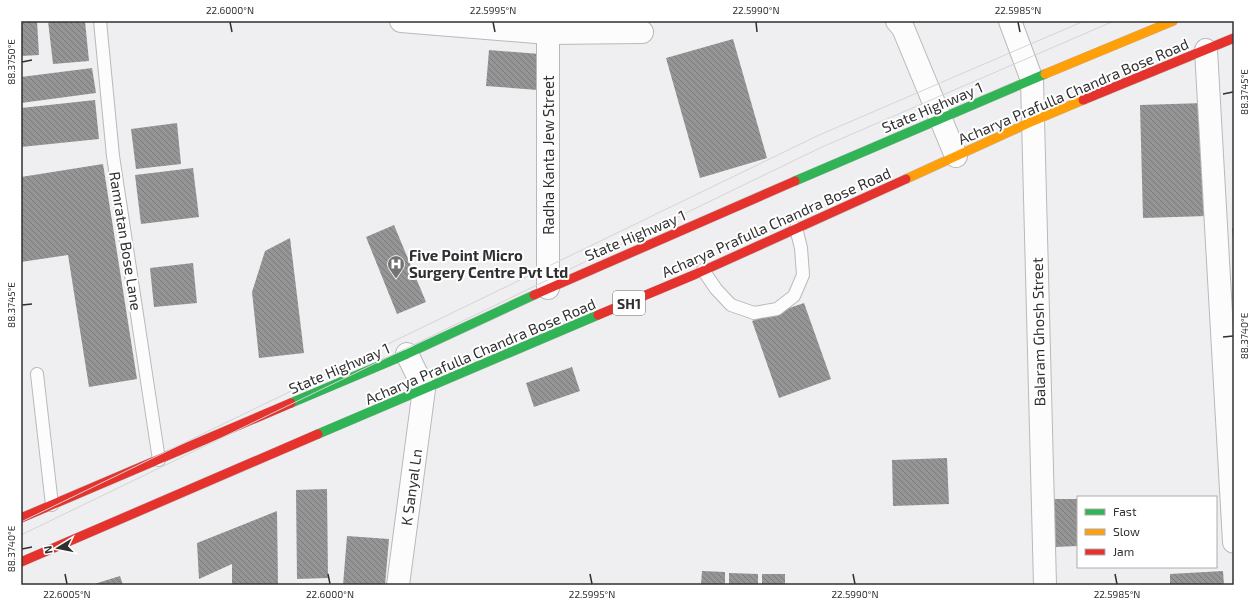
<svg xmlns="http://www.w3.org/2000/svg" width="1255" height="606" font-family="'Exo 2',sans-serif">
  <defs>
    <pattern id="building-back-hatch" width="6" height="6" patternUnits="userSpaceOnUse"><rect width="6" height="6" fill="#969596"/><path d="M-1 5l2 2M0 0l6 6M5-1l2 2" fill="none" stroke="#7b7a7b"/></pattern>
  </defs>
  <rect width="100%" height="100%" fill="#efeef0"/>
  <g fill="url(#building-back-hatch)">
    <path d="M 21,21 L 37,21 L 39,55 L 21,56 Z"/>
    <path d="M 48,21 L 85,21 L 89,61 L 53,64 Z"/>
    <path d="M 733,39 L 767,158 L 700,178 L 666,58 Z"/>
    <path d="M 489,50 L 540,54 L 538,90 L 486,86 Z"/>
    <path d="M 92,68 L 96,93 L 21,103 L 21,77 Z"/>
    <path d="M 95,100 L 99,139 L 21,147 L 21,108 Z"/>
    <path d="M 1204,103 L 1207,216 L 1143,218 L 1140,105 Z"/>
    <path d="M 177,123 L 181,164 L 136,169 L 131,129 Z"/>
    <path d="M 103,164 L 137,379 L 89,387 L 68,255 L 21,262 L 21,177 Z"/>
    <path d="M 193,168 L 199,217 L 141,224 L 135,175 Z"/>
    <path d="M 394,225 L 426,302 L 397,314 L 366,237 Z"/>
    <path d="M 1232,228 L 1234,228 L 1234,239 L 1233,239 Z"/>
    <path d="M 290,238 L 304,353 L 259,358 L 252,292 L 265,251 Z"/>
    <path d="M 193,263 L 197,303 L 154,307 L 150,268 Z"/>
    <path d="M 804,303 L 831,379 L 779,398 L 752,321 Z"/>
    <path d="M 572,367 L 580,391 L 534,407 L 526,383 Z"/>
    <path d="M 947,458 L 949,504 L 893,506 L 892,460 Z"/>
    <path d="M 327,489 L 328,578 L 297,579 L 296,490 Z"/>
    <path d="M 1053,499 L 1077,499 L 1078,546 L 1055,547 Z"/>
    <path d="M 277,511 L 278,585 L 232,585 L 232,564 L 199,579 L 197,543 Z"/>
    <path d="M 347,536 L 389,539 L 385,585 L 343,585 Z"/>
    <path d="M 702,571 L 725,572 L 725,585 L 701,585 Z"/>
    <path d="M 1223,571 L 1224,585 L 1170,585 L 1170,574 Z"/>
    <path d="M 729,573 L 758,574 L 758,585 L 729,585 Z"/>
    <rect x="762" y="574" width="23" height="11"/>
    <path d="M 120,576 L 123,585 L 91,585 Z"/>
  </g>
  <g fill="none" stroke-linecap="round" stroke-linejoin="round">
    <g stroke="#b9b9ba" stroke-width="14">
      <g id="lane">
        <path d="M 100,21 L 113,156 L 159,460"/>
        <path d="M 703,270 L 716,289 L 731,305 L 754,313 L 777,309 L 794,296 L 803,275 L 801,248 L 796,228"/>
        <path d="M 37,374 L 52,505"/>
      </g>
    </g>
    <g stroke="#b9b9ba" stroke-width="24">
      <g id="street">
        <path d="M 401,21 L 548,33 L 642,32"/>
        <path d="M 897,21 L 903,28 L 956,156"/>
        <path d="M 1010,21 L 1032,80 L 1045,585"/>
        <path d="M 1206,50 L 1234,542"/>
        <path d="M 548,288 L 548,33 L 550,21"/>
        <path d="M 398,585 L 424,389 L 407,354"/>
      </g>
    </g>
    <g stroke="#b9b9ba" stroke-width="10">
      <g id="fast">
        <path d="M 795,181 L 1045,74"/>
        <path d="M 291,403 L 407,354 L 534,295"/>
        <path d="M 318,434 L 598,315"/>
      </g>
    </g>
    <g stroke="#b9b9ba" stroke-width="10">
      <g id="slow">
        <path d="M 1045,74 L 1173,21"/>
        <path d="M 906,179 L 1033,121 L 1083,100"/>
      </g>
    </g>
    <g stroke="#b9b9ba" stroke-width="10">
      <g id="jam">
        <path d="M 1083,100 L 1234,38"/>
        <path d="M 534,295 L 795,181"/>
        <path d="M 598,315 L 696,274 L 906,179"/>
        <path d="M 21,518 L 291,403"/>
        <path d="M 21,562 L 318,434"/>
      </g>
    </g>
    <use href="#lane" stroke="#fdfcfd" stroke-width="12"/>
    <use href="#street" stroke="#fdfcfd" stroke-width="22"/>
    <use href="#fast" stroke="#30b455" stroke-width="9"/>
    <use href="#slow" stroke="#ff9f0a" stroke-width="9"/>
    <use href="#jam" stroke="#e5322d" stroke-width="9"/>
    <g stroke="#d6d4d6" stroke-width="1">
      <path d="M 21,522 L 817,136 L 1084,21"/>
      <path d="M 21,535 L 822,147 L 1114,21"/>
    </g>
  </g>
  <path fill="none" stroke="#303031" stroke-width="1.5" d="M 230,22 L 232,32M 493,22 L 495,32M 756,22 L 757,32M 1018,22 L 1020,32M 22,62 L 32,60M 1223,94 L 1233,92M 22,305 L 32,304M 1223,337 L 1233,336M 22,549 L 32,547M 65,574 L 67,584M 328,574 L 330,584M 590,574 L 592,584M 853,574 L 855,584M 1115,574 L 1117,584"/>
  <defs>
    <g id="hospital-pin" transform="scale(0.9)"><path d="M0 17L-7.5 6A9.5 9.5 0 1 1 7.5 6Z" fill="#737274" stroke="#fff"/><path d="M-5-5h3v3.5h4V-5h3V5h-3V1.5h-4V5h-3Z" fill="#fff"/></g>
  </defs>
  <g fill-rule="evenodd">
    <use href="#hospital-pin" x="396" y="264"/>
  </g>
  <g text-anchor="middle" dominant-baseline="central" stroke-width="4" stroke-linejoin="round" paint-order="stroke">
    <rect fill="#fff" stroke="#6e6e6f" stroke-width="1" x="613" y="291" width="32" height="24" rx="3"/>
    <g font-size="14" font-weight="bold" fill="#303031">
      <text x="629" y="303">SH1</text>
    </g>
    <g font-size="15" fill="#303031" stroke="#fff">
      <text transform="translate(1073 91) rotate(-23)">Acharya Prafulla Chandra Bose Road</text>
      <text transform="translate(932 107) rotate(-23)">State Highway 1</text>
      <text transform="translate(548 155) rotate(-90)">Radha Kanta Jew Street</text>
      <text transform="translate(776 222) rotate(-24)">Acharya Prafulla Chandra Bose Road</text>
      <text transform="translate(635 235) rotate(-23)">State Highway 1</text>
      <text transform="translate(126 241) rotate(81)">Ramratan Bose Lane</text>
      <text transform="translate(1038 332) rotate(-91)">Balaram Ghosh Street</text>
      <text transform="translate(480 351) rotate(-23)">Acharya Prafulla Chandra Bose Road</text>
      <text transform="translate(339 368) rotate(-23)">State Highway 1</text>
      <text transform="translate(411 487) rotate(-82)">K Sanyal Ln</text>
    </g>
    <g font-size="15" font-weight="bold" fill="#303031" stroke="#fff" text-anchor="start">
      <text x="409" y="255">Five Point Micro<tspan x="409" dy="17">Surgery Centre Pvt Ltd</tspan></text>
    </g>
  </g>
  <rect width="1255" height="606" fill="none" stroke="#ffffff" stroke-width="44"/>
  <rect x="1077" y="496" width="140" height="72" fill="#ffffff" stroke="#acacad"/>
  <rect x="1085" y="509" width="20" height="6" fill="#30b455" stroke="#acacad"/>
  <text x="1113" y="516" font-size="12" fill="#303031">Fast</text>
  <rect x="1085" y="529" width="20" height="6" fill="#ff9f0a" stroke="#acacad"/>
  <text x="1113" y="536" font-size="12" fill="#303031">Slow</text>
  <rect x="1085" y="549" width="20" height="6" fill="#e5322d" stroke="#acacad"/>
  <text x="1113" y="556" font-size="12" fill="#303031">Jam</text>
  <g transform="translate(58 548) rotate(260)" stroke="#ffffff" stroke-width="3" paint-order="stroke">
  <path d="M0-3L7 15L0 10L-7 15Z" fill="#303031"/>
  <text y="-6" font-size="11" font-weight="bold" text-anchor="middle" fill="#303031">N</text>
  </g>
  <rect x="22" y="22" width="1211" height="562" fill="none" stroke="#303031" stroke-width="1.5"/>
  <g font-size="10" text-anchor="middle" fill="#303031">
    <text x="230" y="14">22.6000°N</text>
    <text x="493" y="14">22.5995°N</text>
    <text x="756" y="14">22.5990°N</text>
    <text x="1018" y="14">22.5985°N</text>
    <text transform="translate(11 62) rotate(-90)" y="4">88.3750°E</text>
    <text transform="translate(1244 92) rotate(-90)" y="4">88.3745°E</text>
    <text transform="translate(11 305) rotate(-90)" y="4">88.3745°E</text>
    <text transform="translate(1244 336) rotate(-90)" y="4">88.3740°E</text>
    <text transform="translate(11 549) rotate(-90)" y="4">88.3740°E</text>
    <text x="67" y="598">22.6005°N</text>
    <text x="330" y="598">22.6000°N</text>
    <text x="592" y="598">22.5995°N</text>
    <text x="855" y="598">22.5990°N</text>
    <text x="1117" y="598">22.5985°N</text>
  </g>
</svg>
